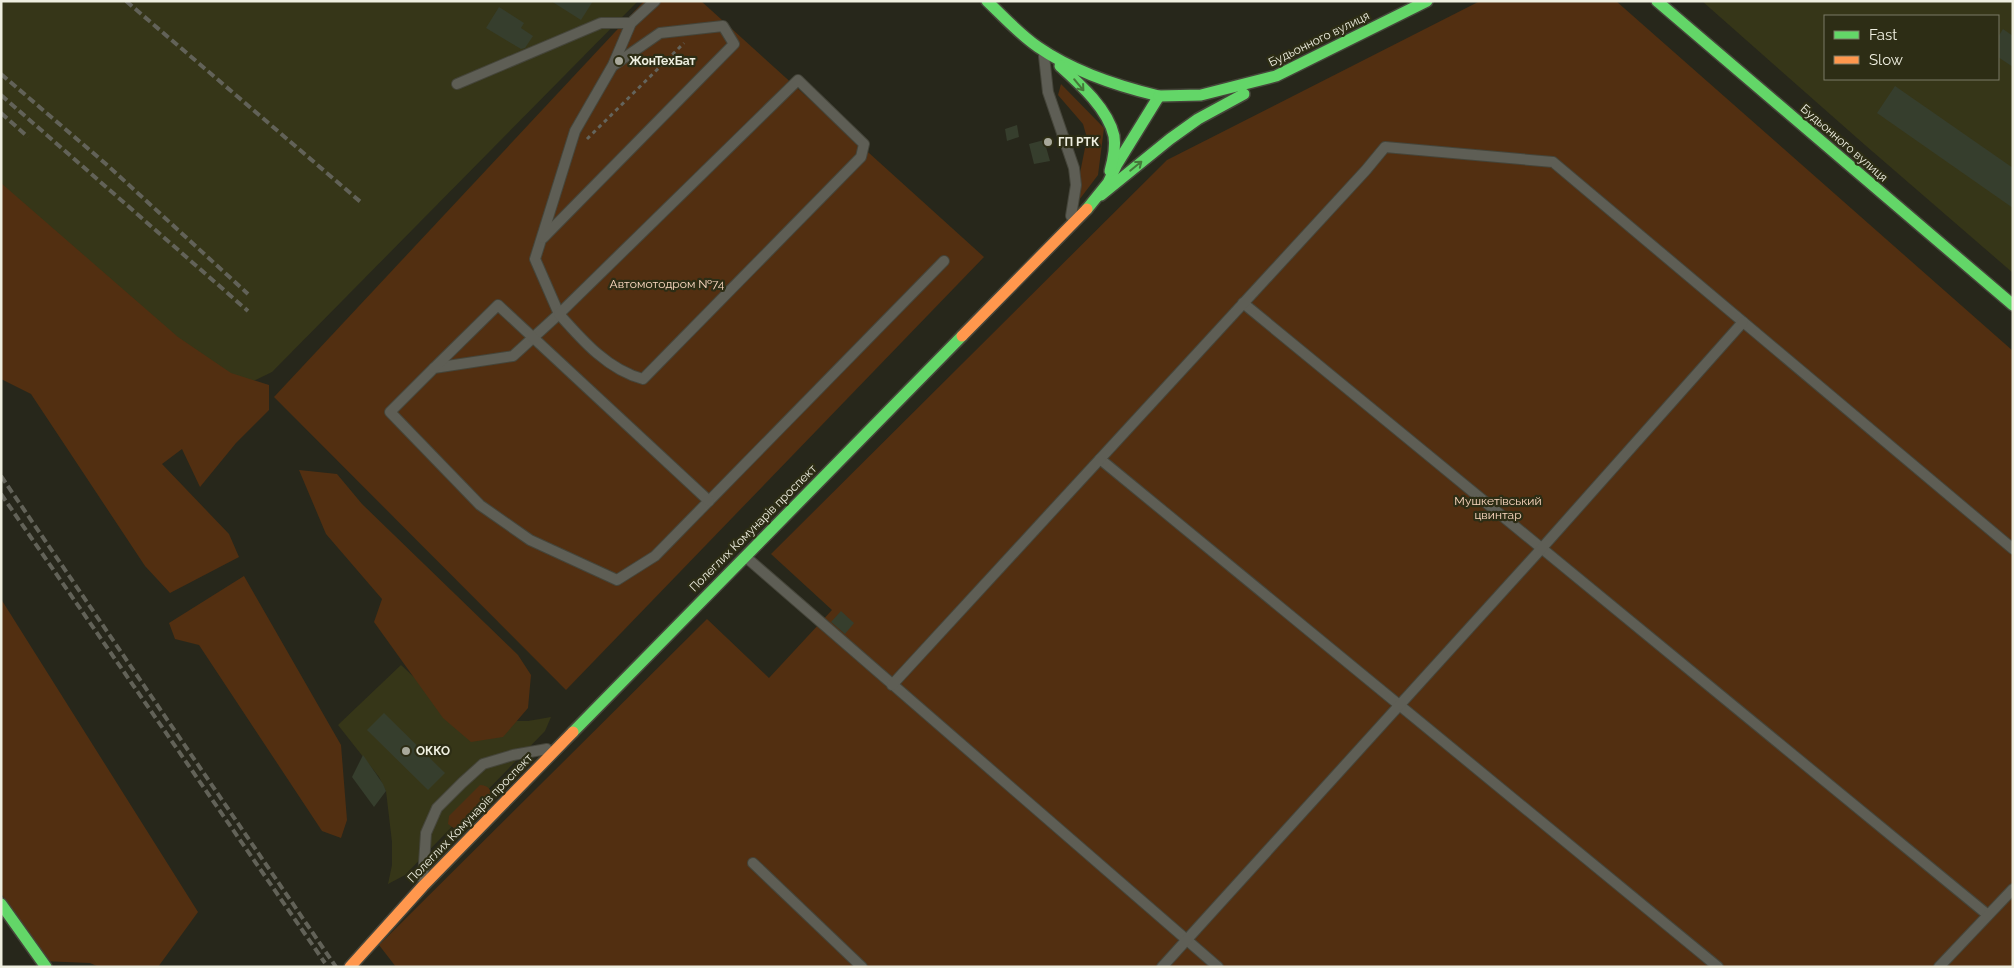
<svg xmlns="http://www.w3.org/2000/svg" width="2014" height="968" font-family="Raleway,sans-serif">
  <rect width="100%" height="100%" fill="#27271b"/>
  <g fill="#363618" fill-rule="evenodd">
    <path d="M 1,1 L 638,1 L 272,372 L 243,386 L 1,216 Z"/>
    <path d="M 1702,1 L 2013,1 L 2013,273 L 1865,145 ZM 1825,16 L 1998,16 L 1998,79 L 1825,79 Z"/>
    <path d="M 401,665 L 433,695 L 508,721 L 528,721 L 551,717 L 545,731 L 405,875 L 388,884 L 392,865 L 392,842 L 386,791 L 379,777 L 338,725 Z"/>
  </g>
  <g fill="#522f11">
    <path d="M 644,1 L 701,1 L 984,257 L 566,690 L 274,397 Z"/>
    <path d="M 1480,1 L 1616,1 L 2013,351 L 2013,967 L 396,967 L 379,945 L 707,619 L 769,678 L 832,610 L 771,554 L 1167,160 Z"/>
    <path d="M 1061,84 L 1104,128 L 1098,175 L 1073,208 L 1087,138 L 1083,124 L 1058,95 Z"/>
    <path d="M 1,183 L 178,337 L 231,373 L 269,385 L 269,410 L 236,443 L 200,487 L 182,449 L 162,464 L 229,534 L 239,557 L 170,593 L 145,566 L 31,394 L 1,379 Z"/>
    <path d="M 299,470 L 337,474 L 362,504 L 518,655 L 531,675 L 528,708 L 503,737 L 471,742 L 443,718 L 374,622 L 382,599 L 326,534 Z"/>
    <path d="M 244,576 L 341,745 L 347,820 L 341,838 L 322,831 L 199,645 L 175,639 L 169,623 Z"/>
    <path d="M 1,599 L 198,912 L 158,967 L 99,967 L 90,963 L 41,961 L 1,893 Z"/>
    <path d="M 480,785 C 488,785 492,790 491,798 L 463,828 L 455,829 L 448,824 L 449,816 Z"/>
  </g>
  <g fill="#363e2d">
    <path d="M 551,1 L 593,1 L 581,20 Z"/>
    <path d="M 499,7 L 524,23 L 521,28 L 533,36 L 525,48 L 521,49 L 486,28 Z"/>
    <path d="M 2003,29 L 2013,36 L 2013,67 L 1998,57 L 1998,37 Z"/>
    <path d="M 1895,86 L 2013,168 L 2013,208 L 1877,113 Z"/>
    <path d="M 1017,125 L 1019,137 L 1007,141 L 1005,129 Z"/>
    <path d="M 1044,140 L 1050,161 L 1034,164 L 1029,144 Z"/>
    <path d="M 841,611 L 854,623 L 845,634 L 831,622 Z"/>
    <path d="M 384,713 L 445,773 L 428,790 L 367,730 Z"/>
    <path d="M 363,755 L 383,784 L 386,791 L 374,807 L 352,777 Z"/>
  </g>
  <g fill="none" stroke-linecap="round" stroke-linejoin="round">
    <g stroke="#45453a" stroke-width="12">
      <g id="lane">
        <path d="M 655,1 L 631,23 L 613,65 L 575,131 L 535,259 L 559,314 L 513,356 L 434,368 L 390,412 L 480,505 L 530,540 L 617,580 L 655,556 L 944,261"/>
        <path d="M 1044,56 L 1048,92 L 1074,168 L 1076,185 L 1071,216"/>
        <path d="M 798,80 L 864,144 L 861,157 L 643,379 C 608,370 582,340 559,314 Z"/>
        <path d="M 457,84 L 601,23 L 631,23"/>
        <path d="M 543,238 L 734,44 L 723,26 L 660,33 L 614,65"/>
        <path d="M 1243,303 L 1988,915"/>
        <path d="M 434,368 L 498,305 L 709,501"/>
        <path d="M 1100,459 L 1718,967"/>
        <path d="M 747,558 L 1218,967"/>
        <path d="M 892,685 L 1366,170 L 1385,147 L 1553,162 L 2013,549"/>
        <path d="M 753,863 L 862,967"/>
        <path d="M 423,879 L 426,833 L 437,808 L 462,783 L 483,764 L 513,755 L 547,749"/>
        <path d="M 1162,967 L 1542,548 L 1743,322"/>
        <path d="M 1939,967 L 2013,889"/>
      </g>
    </g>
    <g stroke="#45453a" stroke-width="14">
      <g id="fast">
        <path d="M 987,1 C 1004,17 1019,34 1038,47 C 1074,72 1117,86 1159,96 L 1117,164 L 1108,183 L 1087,209"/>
        <path d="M 1657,1 L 2013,305"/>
        <path d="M 1060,66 C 1080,84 1108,109 1114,136 C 1116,148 1113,160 1110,171"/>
        <path d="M 1159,96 L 1201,95 L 1276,76 L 1427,1"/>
        <path d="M 1101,195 L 1170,139 L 1198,119 L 1244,94"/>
        <path d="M 573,732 L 962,336"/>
        <path d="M 1,904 L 46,967"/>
      </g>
    </g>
    <g stroke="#45453a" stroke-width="14">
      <g id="slow">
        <path d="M 962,336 L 1087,209"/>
        <path d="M 350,967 L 423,886 L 573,732"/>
      </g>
    </g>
    <path stroke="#64645c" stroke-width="3" stroke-dasharray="4 4" stroke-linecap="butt" d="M 587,139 L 684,43"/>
    <use href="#lane" stroke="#5e5e55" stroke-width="10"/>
    <use href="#fast" stroke="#63d668" stroke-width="11"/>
    <use href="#slow" stroke="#ff974d" stroke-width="11"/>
    <g stroke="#626258" stroke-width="4" stroke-dasharray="8 4" stroke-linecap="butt">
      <path d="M 126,1 L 363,204"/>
      <path d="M 1,74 L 106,164 L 248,294"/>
      <path d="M 1,95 L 248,311"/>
      <path d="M 1,113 L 28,137"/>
      <path d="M 1,476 L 336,967"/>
      <path d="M 1,494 L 325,963"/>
    </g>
  </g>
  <defs><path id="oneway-shaft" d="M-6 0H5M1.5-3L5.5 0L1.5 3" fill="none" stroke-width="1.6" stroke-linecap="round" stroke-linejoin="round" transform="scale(1.25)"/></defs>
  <g stroke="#45793a">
    <use href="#oneway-shaft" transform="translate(1079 85) rotate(50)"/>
    <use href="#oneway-shaft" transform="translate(1136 166) rotate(-39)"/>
  </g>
  <g fill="#a9a99b" stroke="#2d2d15" stroke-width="2">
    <circle cx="619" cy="61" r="5"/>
    <circle cx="1048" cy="142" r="5"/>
    <circle cx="406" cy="751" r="5"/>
  </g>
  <g text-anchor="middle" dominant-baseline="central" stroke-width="4.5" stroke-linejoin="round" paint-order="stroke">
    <g font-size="12" fill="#efefe0" stroke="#2d2d15">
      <text transform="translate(1319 39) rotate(-26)">Будьонного вулиця</text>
      <text transform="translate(1844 143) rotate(41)">Будьонного вулиця</text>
      <text transform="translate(753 528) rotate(-45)">Полеглих Комунарів проспект</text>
      <text transform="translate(470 818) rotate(-46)">Полеглих Комунарів проспект</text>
    </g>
    <g font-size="12" font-weight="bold" fill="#efefe0" stroke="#2d2d15" text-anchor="start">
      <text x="629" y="61">ЖонТехБат</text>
      <text x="1058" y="142">ГП РТК</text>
      <text x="416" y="751">ОККО</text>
    </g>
    <g font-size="12" fill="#fcd9c1" stroke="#2d2d15">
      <text x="667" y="284">Автомотодром №74</text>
      <text x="1498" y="501">Мушкетівський<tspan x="1498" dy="14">цвинтар</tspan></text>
    </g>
  </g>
  <rect width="2014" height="968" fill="none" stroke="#efefe0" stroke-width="5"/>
  <rect x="1824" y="15" width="175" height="65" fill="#2d2d15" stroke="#7b7b66"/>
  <rect x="1834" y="31" width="25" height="8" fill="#63d668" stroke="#7b7b66"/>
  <text x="1869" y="40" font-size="15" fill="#efefe0">Fast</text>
  <rect x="1834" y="56" width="25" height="8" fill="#ff974d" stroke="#7b7b66"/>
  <text x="1869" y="65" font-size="15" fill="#efefe0">Slow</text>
</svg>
